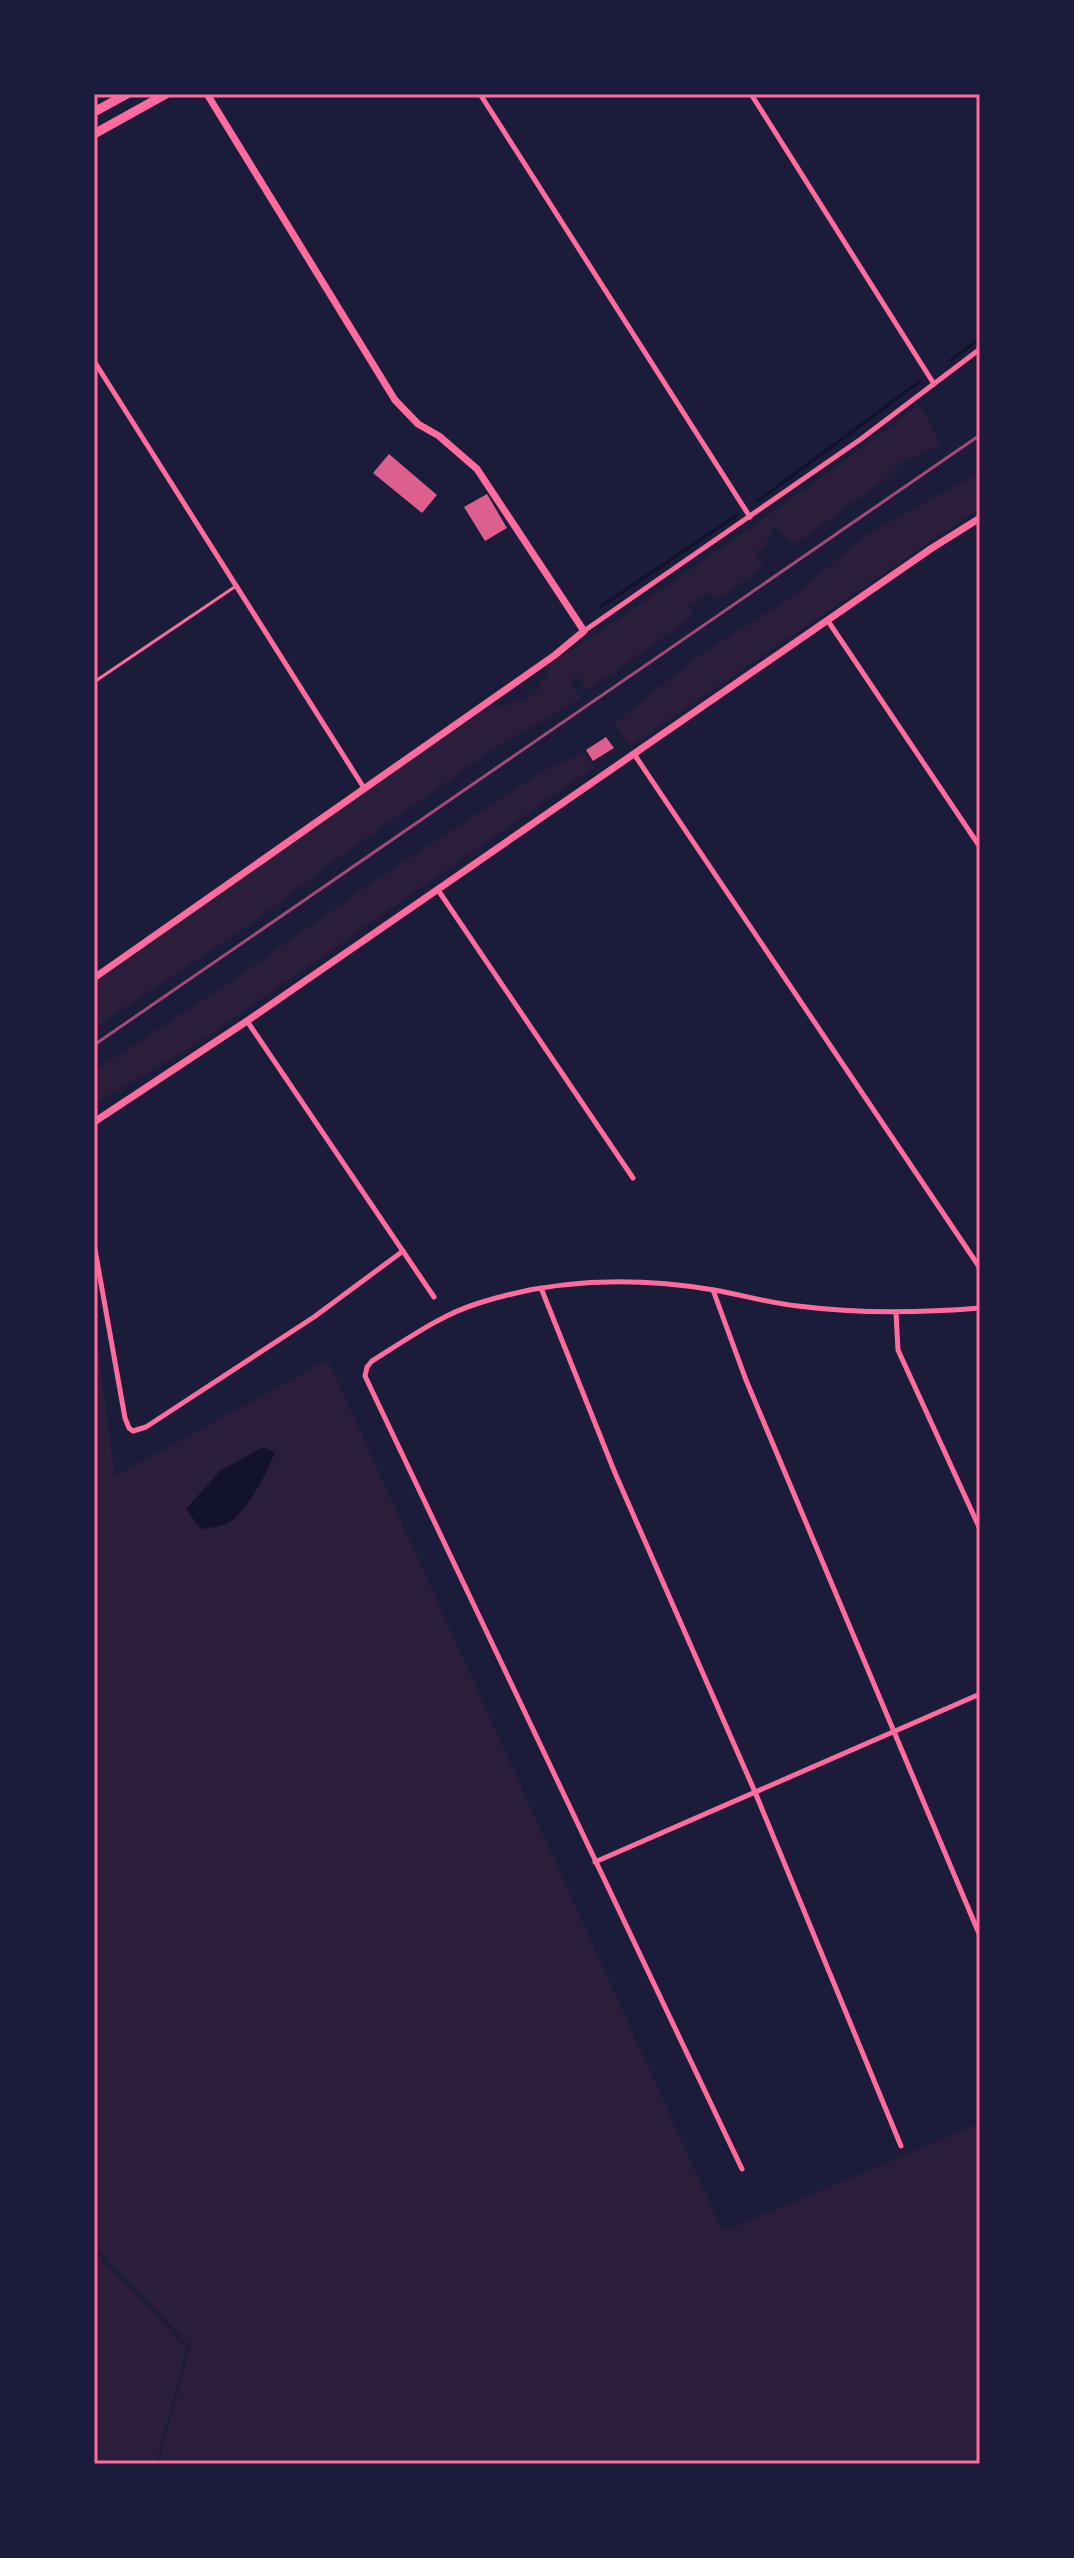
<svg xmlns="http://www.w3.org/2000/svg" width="1074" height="2558" font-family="Commissioner,sans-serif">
  <rect width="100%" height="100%" fill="#1b1b3a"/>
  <g fill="#2a1e3b">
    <path d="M 917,406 L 924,410 L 940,445 L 901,463 L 883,481 L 795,544 L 773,527 L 765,546 L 755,553 L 764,567 L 716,600 L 709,592 L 687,606 L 693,616 L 587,691 L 577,676 L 570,682 L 581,698 L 497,747 L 346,852 L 248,926 L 94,1028 L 94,983 L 406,762 L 491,706 L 504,707 L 516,698 L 524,701 L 542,687 L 539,683 L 548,675 L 546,665 C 598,636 645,600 694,567 C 769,514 844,462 917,406 Z"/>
    <path d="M 980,472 L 980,508 L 630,746 L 614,724 L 694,659 L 800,591 L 864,536 Z"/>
    <path d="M 584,753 L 594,767 L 201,1041 L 94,1104 L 94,1071 L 242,974 L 376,880 L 541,772 Z"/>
    <path d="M 94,1316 L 115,1476 L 328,1360 L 723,2232 L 980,2123 L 980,2464 L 158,2464 L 190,2346 L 94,2246 Z"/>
    <path d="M 94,2250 L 187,2348 L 156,2464 L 97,2464 L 94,2452 Z"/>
  </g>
  <path fill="#12122b" d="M 263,1447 L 275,1452 C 268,1471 245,1516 226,1524 C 218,1527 208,1528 201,1529 L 186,1509 L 220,1471 Z"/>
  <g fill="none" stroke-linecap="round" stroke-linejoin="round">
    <g stroke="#12122b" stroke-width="3">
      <path d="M 951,360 L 980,338"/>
      <path d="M 758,501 L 920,381"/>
      <path d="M 599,608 L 737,515"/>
    </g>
  </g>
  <g fill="#dd5f8e">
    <path d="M 389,454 L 437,495 L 422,513 L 373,473 Z"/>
    <path d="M 487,494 L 507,528 L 485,541 L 464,507 Z"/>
    <path d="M 606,737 L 614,748 L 593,761 L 586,750 Z"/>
  </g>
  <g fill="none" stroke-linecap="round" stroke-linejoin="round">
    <path stroke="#ff6b9d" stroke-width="3" d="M 94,682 L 236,586"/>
    <g stroke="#ff6b9d" stroke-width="5">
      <path d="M 480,94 L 750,517"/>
      <path d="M 751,94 L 934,384"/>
      <path d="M 94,361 L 364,788"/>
      <path d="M 828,621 L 980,847"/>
      <path d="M 584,631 L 861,439 L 980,349"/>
      <path d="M 634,754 L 980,1268"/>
      <path d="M 438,890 L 633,1178"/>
      <path d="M 247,1021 L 434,1297"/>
      <path d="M 94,1244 L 125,1418 L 129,1428 L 133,1431 L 146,1427 L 314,1317 L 403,1251"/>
      <path d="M 541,1288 L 615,1473 L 755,1792 L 901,2146"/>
      <path d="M 713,1290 L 746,1380 L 980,1936"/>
      <path d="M 896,1313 L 898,1350 L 980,1529"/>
      <path d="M 595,1862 L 980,1694"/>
      <path d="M 742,2169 L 365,1376 L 367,1367 L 372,1361 C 406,1340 440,1315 479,1303 C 554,1279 636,1277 714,1290 C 742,1295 769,1303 798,1306 C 859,1314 919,1313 980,1308"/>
    </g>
    <g stroke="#ff6b9d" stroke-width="7">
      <path d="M 94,978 L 555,655 L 584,631 L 477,469 L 439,436 L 418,424 L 395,400 L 207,94"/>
      <path d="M 94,1122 L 247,1021 L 932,548 L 980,518"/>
    </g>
    <g stroke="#ff6b9d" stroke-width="9">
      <path d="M 94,112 L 127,94"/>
      <path d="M 94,134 L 166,94"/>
    </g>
    <path stroke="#a44b75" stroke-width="3" d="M 94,1045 L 980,435"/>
  </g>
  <rect width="1074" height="2558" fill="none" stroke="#1b1b3a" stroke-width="192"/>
  <rect x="96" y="96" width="882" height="2366" fill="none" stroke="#ff6b9d" stroke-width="3"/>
</svg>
